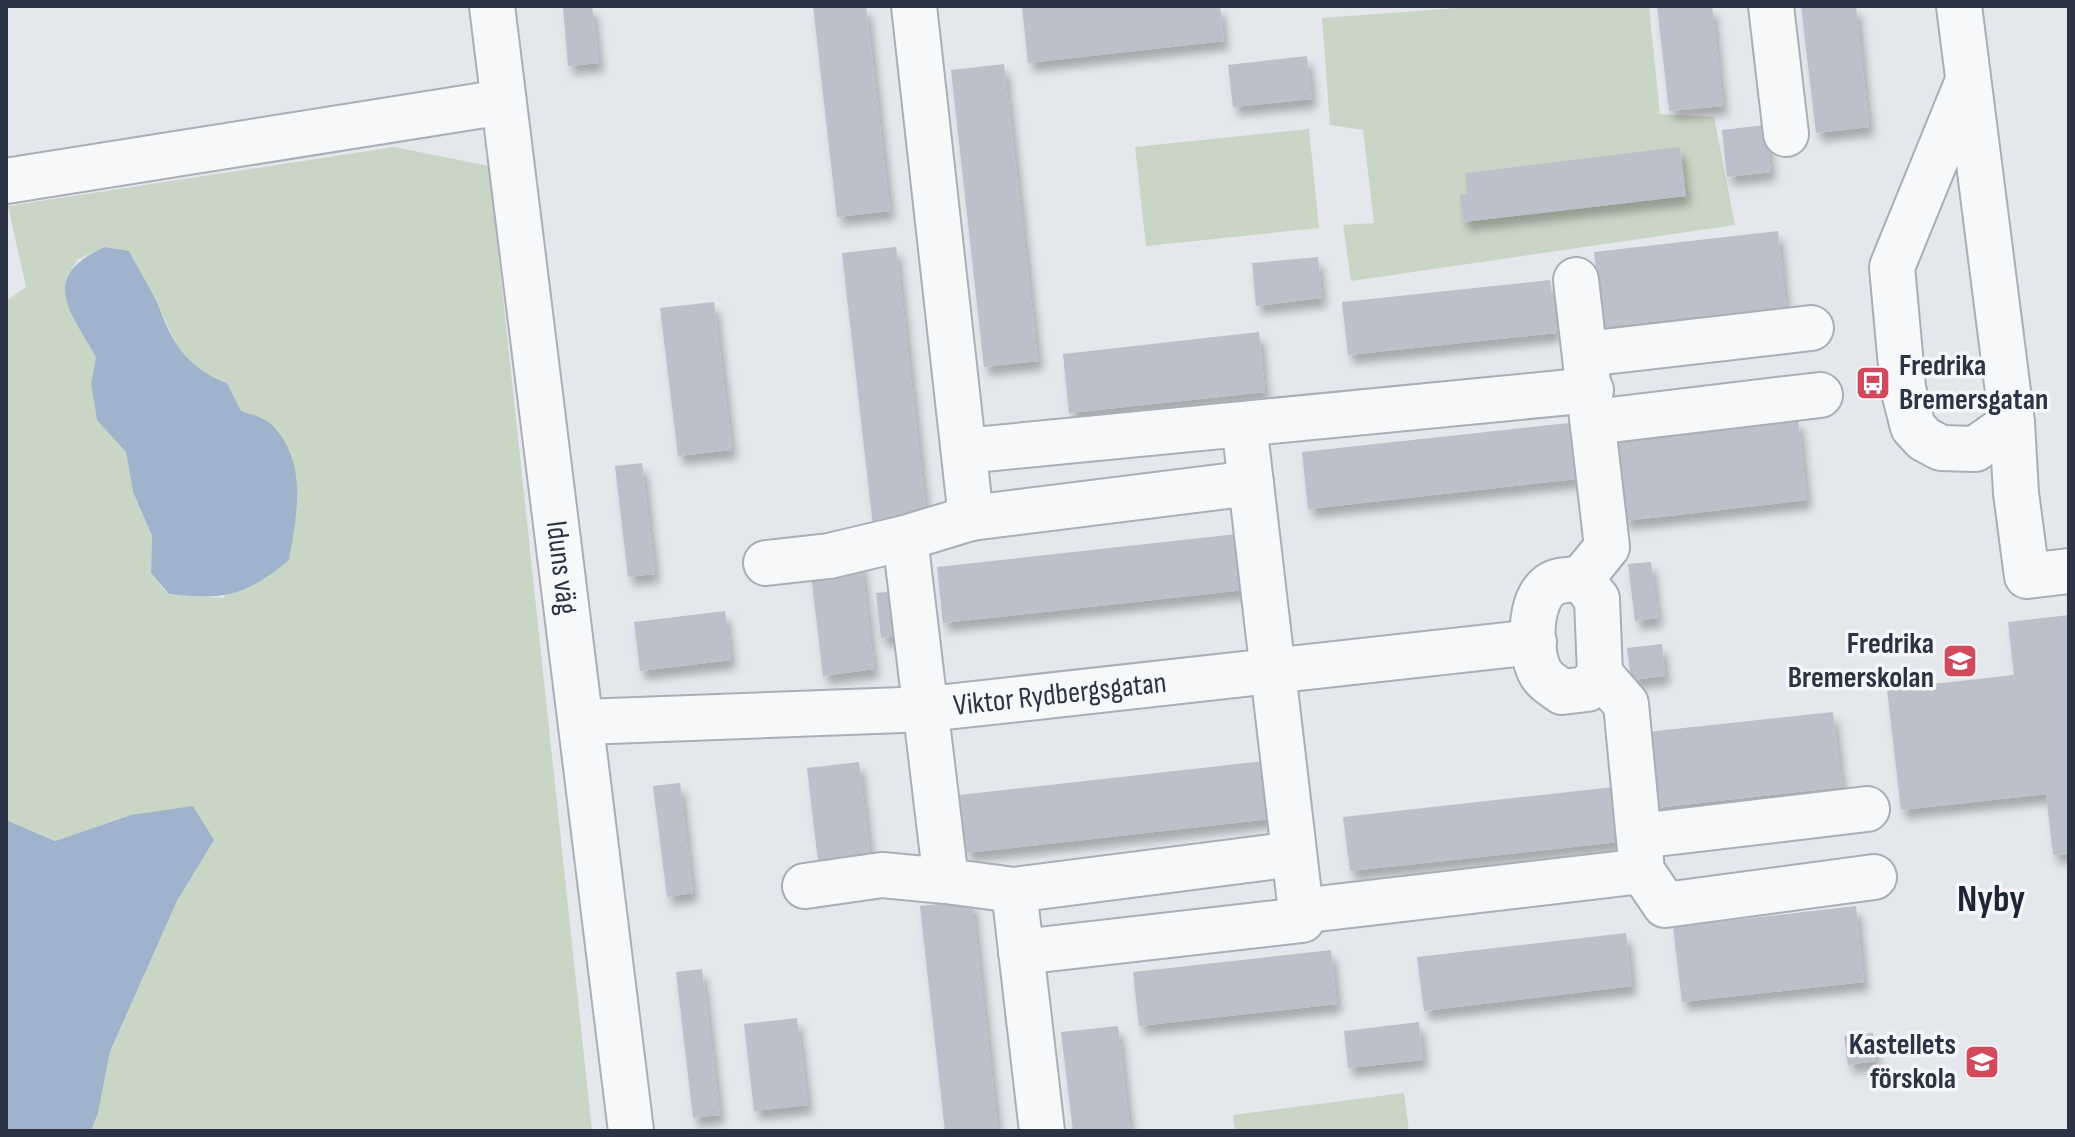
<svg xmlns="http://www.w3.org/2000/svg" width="2075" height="1137" font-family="'Sofia Sans Condensed',sans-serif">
  <defs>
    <filter id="shadow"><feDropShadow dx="5" dy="9" stdDeviation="4" flood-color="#0004"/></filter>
  </defs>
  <rect width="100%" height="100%" fill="#e4e7ec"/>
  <g fill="#c9d6c5" fill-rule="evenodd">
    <path d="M 1484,6 L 1649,6 L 1660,114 L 1714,117 L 1735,225 L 1351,281 L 1343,225 L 1374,223 L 1363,130 L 1330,125 L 1322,18 Z"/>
    <path d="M 1309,129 L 1319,228 L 1146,246 L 1135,147 Z"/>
    <path d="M 394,147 L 489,166 L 592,1131 L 91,1131 L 98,1113 L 110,1053 L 177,901 L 214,840 L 131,815 L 55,841 L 6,820 L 6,301 L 26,287 L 8,206 ZM 104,247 C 119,265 152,293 162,313 C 178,350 187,369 227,383 L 241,411 L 269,421 L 224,598 L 168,594 L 151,573 L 152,536 L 133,492 L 126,452 L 97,419 L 91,384 L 96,357 L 65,283 L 77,260 Z"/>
    <path d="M 1404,1093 L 1409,1131 L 1235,1131 L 1233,1115 Z"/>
  </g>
  <g fill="#9fb4cc">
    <path d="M 104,247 L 129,251 C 139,271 153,291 161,312 C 174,347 191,370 227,383 L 241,411 C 249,414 263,417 270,423 C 309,461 297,513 289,560 C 244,597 225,600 169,594 L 151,573 L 152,536 L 133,492 L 126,452 L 97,420 L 91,384 L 96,357 C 69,309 39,278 104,247 Z"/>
    <path d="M 193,806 L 214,840 L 177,901 L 110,1052 L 98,1113 L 91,1131 L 6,1131 L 6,820 L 55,841 L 131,815 Z"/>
  </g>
  <g fill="#bbc0ca" filter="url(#shadow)">
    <path d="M 563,6 L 592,6 L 599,63 L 568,66 Z"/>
    <path d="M 813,6 L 866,6 L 890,211 L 837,217 Z"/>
    <path d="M 1022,6 L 1220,6 L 1224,41 L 1028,63 Z"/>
    <path d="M 1657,6 L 1712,6 L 1723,106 L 1669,111 Z"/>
    <path d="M 1801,6 L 1856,6 L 1869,127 L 1816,133 Z"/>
    <path d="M 1307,56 L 1312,99 L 1233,107 L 1228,65 Z"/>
    <path d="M 1004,64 L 1038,361 L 984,367 L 951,70 Z"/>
    <path d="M 1765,125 L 1771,172 L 1727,177 L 1722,130 Z"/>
    <path d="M 1680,147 L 1686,196 L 1463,222 L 1460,195 L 1467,194 L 1465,173 Z"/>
    <path d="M 1778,231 L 1786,307 L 1603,327 L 1594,252 Z"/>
    <path d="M 896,247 L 927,520 L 873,526 L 842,253 Z"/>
    <path d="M 1318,257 L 1322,298 L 1256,306 L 1252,263 Z"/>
    <path d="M 1550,280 L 1556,333 L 1348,355 L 1342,302 Z"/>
    <path d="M 714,302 L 732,450 L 678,456 L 660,308 Z"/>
    <path d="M 1259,332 L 1265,392 L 1069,413 L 1063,354 Z"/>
    <path d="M 1798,419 L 1807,500 L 1624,521 L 1614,439 Z"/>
    <path d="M 1569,423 L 1576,479 L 1308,509 L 1302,452 Z"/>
    <path d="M 642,463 L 655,574 L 628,577 L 615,466 Z"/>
    <path d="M 1237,534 L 1244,590 L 943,623 L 937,567 Z"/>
    <path d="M 861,560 L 874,669 L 823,676 L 810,566 Z"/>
    <path d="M 1651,562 L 1658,618 L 1635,621 L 1628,564 Z"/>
    <path d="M 898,591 L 904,635 L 881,638 L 876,593 Z"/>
    <path d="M 725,611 L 731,660 L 640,671 L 634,622 Z"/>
    <path d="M 2069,615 L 2069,854 L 2053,855 L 2046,794 L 1901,810 L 1887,689 L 2014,675 L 2008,622 Z"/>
    <path d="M 1662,644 L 1665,676 L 1631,680 L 1627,648 Z"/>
    <path d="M 1833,712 L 1842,787 L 1655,808 L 1647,732 Z"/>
    <path d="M 1264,761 L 1270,819 L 966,853 L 959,795 Z"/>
    <path d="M 859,762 L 872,871 L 820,878 L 807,768 Z"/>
    <path d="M 680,783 L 693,893 L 667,897 L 653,786 Z"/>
    <path d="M 1613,787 L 1619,842 L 1350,871 L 1343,817 Z"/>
    <path d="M 972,900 L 998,1131 L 945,1131 L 920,906 Z"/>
    <path d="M 1856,906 L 1864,982 L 1682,1002 L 1673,927 Z"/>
    <path d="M 1626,933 L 1632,986 L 1424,1011 L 1417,957 Z"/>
    <path d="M 1331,950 L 1337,1004 L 1139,1026 L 1133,972 Z"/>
    <path d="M 702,969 L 720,1115 L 693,1118 L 676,972 Z"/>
    <path d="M 797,1018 L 808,1105 L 754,1111 L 744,1024 Z"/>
    <path d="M 1419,1022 L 1423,1060 L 1348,1068 L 1344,1031 Z"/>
    <path d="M 1118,1026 L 1130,1131 L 1073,1131 L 1061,1032 Z"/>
    <path d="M 1873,1033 L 1876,1061 L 1848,1065 L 1844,1036 Z"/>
  </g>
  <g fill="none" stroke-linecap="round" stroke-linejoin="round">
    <g stroke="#a9aeb7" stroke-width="48">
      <g id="minor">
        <path id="s1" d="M 492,6 L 631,1131"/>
        <path d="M 914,6 L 971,518 L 1251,483"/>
        <path d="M 1771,6 L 1786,134"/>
        <path d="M 1959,6 L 2012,423 L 2016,493 L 2027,576 L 2069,571"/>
        <path d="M 1967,83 L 1892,267 L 1903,388 L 1913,427 L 1924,439 L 1941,448 L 1975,449 L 2012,423"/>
        <path d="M 6,181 L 503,102"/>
        <path d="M 1576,280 L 1607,547 L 1581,579"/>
        <path d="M 1586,354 L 1811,328"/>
        <path d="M 1594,422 L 1820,395"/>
        <path d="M 964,451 L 1591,390"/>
        <path d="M 971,518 L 905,538 L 946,881 L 1014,890"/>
        <path d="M 766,563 L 829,556 L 905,538"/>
        <path d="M 1581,579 L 1597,599 L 1600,674 L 1587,689 L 1562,692 C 1554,686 1543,680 1539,670 C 1529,648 1529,600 1550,585 C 1559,579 1570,580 1581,579 Z"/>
        <path d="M 1600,674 L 1626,704 L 1642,871 L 1665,905 L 1874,877"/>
        <path id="s2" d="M 583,722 L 928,709 L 1534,642"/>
        <path d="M 1639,836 L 1867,809"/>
        <path d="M 805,886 L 882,875 L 946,881"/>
        <path d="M 1300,911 L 1642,871"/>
        <path d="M 1021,952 L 1302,920 L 1244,424"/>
        <path d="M 1042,1131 L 1014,890 L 1294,854"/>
      </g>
    </g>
    <use href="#minor" stroke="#f7f8fa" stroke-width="44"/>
  </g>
  <defs>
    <g id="bus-square" transform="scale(1.8)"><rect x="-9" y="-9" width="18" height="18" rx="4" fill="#d1495b" stroke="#f4f6f9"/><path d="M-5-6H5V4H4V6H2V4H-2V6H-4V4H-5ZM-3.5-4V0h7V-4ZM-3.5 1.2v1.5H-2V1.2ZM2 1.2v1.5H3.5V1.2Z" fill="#fff"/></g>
    <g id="school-square" transform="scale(1.8)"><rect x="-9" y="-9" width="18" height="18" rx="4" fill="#d1495b" stroke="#f4f6f9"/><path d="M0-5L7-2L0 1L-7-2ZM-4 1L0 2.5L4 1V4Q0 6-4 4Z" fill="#fff"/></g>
  </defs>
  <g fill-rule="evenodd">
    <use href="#bus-square" x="1873" y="383"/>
    <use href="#school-square" x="1960" y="661"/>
    <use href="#school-square" x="1982" y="1062"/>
  </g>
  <g text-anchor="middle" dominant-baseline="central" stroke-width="7" stroke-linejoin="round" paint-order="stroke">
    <g font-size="30" font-weight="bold" fill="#2b3445" stroke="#f4f6f9" text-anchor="end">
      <text x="1899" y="366" text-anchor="start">Fredrika<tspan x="1899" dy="34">Bremersgatan</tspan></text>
      <text x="1934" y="644">Fredrika<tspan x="1934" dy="34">Bremerskolan</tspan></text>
      <text x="1956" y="1045">Kastellets<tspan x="1956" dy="34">förskola</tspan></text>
    </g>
    <g font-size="30" fill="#2b3445" stroke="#f4f6f9">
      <text stroke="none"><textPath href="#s1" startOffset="566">Iduns väg</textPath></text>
      <text stroke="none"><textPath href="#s2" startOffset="478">Viktor Rydbergsgatan</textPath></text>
    </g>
    <g font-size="38" font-weight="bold" fill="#1d2536" stroke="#f4f6f9">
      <text x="1991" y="899">Nyby</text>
    </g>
  </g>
  <rect width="2075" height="1137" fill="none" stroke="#2b3445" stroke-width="16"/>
</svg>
